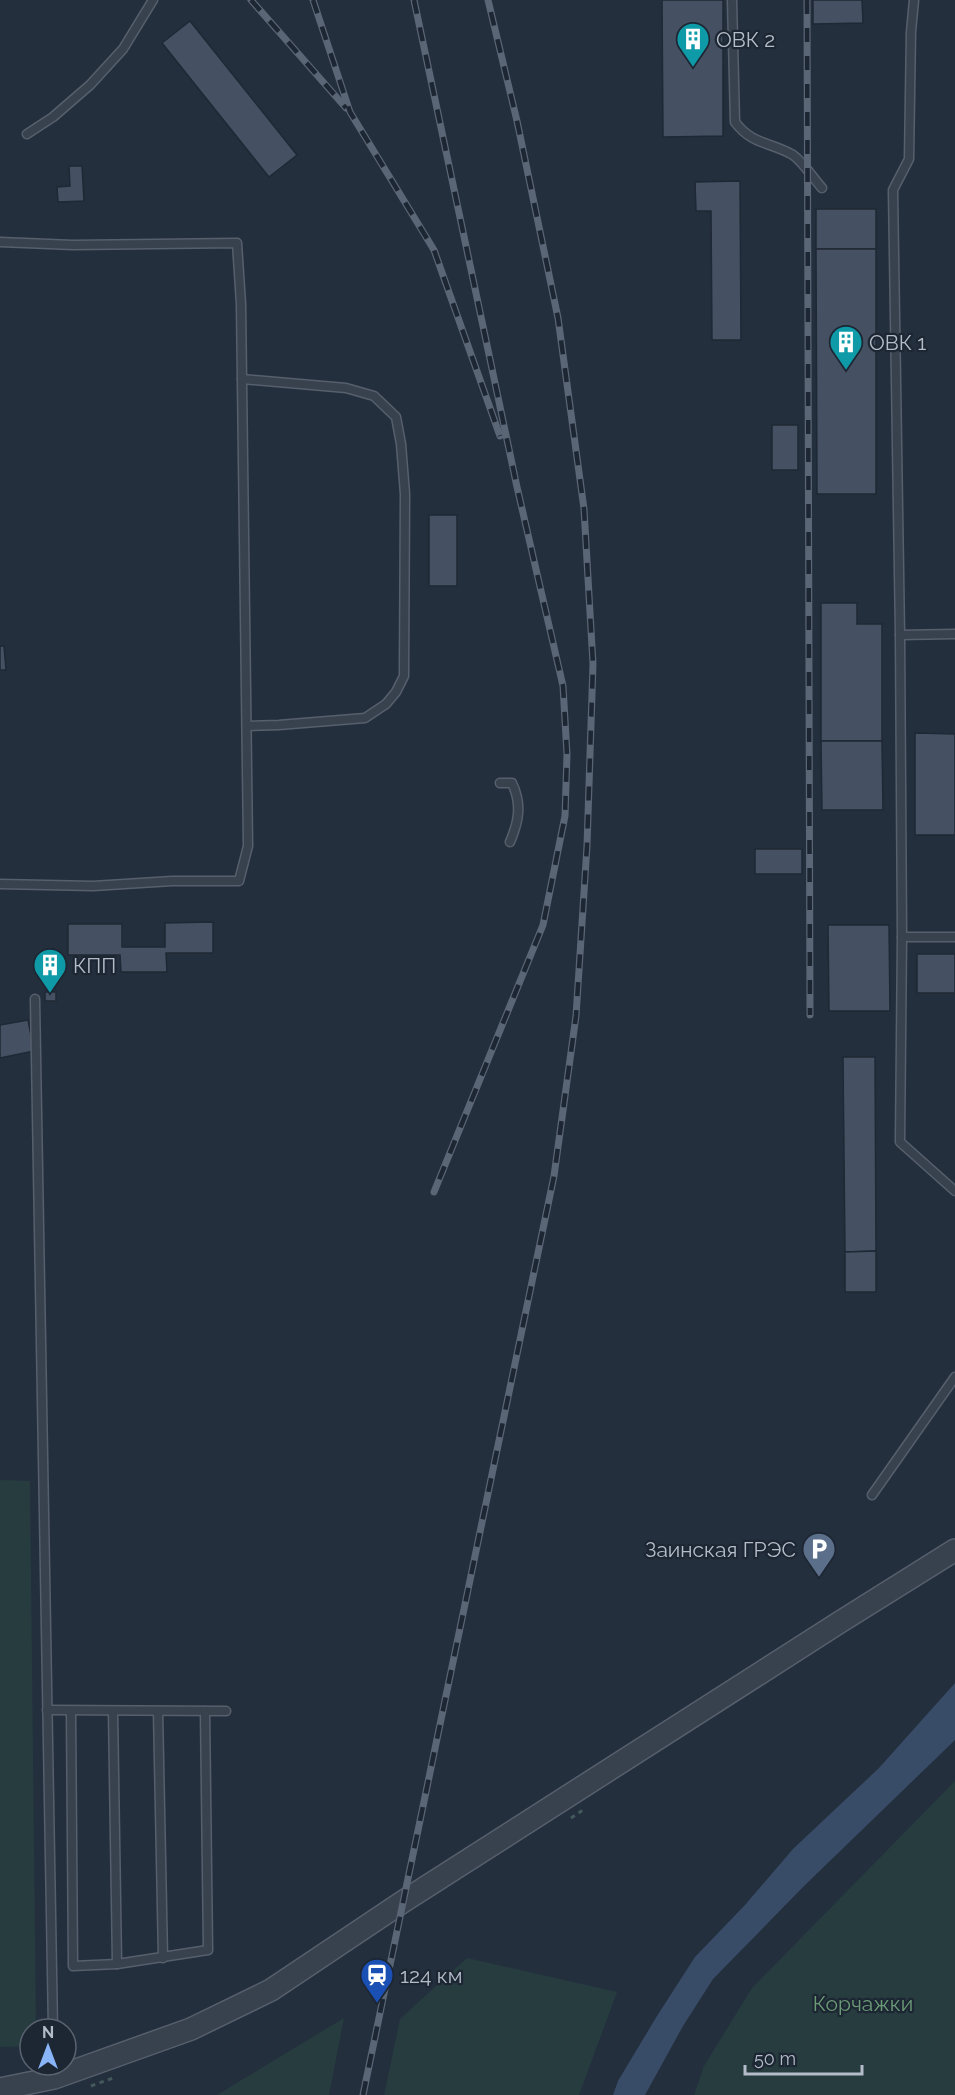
<svg xmlns="http://www.w3.org/2000/svg" width="955" height="2095" font-family="Raleway,sans-serif">
  <rect width="100%" height="100%" fill="#242f3e"/>
  <g fill="#263c3f">
    <path d="M 0,1480 L 30,1481 L 36,2029 L 30,2029 L 30,2046 L 0,2047 Z"/>
    <path d="M 955,1781 L 955,2095 L 694,2095 L 704,2066 L 752,1988 Z"/>
    <path d="M 467,1958 L 617,1992 L 579,2095 L 384,2095 L 400,2019 Z"/>
    <path d="M 344,2018 L 329,2095 L 217,2095 Z"/>
  </g>
  <path fill="#394c67" d="M 955,1683 L 955,1740 L 804,1886 L 713,1979 L 683,2026 L 645,2095 L 613,2095 L 618,2081 L 657,2016 L 695,1957 L 745,1905 L 793,1849 L 879,1768 Z"/>
  <g fill="#455162" stroke="#1f2835" stroke-width="1.5">
    <path d="M 662,0 L 723,0 L 723,136 L 663,137 Z"/>
    <path d="M 813,0 L 862,0 L 863,23 L 813,24 Z"/>
    <path d="M 190,21 L 297,155 L 269,177 L 162,43 Z"/>
    <path d="M 69,166 L 82,166 L 84,201 L 58,202 L 57,187 L 70,186 Z"/>
    <path d="M 740,181 L 741,340 L 712,340 L 711,211 L 696,211 L 695,182 Z"/>
    <rect x="816" y="209" width="60" height="40"/>
    <path d="M 816,249 L 876,249 L 876,494 L 817,494 Z"/>
    <rect x="772" y="425" width="26" height="45"/>
    <rect x="429" y="515" width="28" height="71"/>
    <path d="M 821,603 L 857,603 L 857,624 L 882,624 L 882,741 L 821,741 Z"/>
    <path d="M 0,646 L 4,646 L 6,670 L 0,670 Z"/>
    <path d="M 915,733 L 955,734 L 955,835 L 915,835 Z"/>
    <path d="M 821,741 L 882,741 L 883,810 L 822,810 Z"/>
    <rect x="755" y="849" width="47" height="25"/>
    <path d="M 213,922 L 213,953 L 166,953 L 167,972 L 121,972 L 120,955 L 68,955 L 68,924 L 122,924 L 122,947 L 165,947 L 165,923 Z"/>
    <path d="M 828,925 L 889,925 L 890,1011 L 829,1011 Z"/>
    <rect x="917" y="954" width="38" height="39"/>
    <rect x="45" y="992" width="11" height="9"/>
    <path d="M 28,1020 L 34,1051 L 0,1058 L 0,1025 Z"/>
    <path d="M 843,1057 L 875,1057 L 876,1251 L 845,1252 Z"/>
    <path d="M 876,1251 L 876,1292 L 845,1292 L 845,1252 Z"/>
  </g>
  <g fill="none" stroke-linecap="round" stroke-linejoin="round">
    <g stroke="#565f6c" stroke-width="11">
      <g id="service">
        <path d="M 732,0 L 735,122 C 752,145 771,142 793,155 C 803,162 813,178 822,188"/>
        <path d="M 914,0 L 911,32 L 909,159 L 893,190 L 900,635 L 955,634"/>
        <path d="M 27,134 L 53,117 L 90,85 L 123,49 L 153,0"/>
        <path d="M 0,242 L 73,245 L 237,243 L 241,304 L 248,846 L 239,881 L 172,881 L 93,886 L 0,884"/>
        <path d="M 242,379 L 346,388 L 374,396 L 396,417 L 401,444 L 405,494 L 404,676 L 396,692 L 386,704 L 365,718 L 279,725 L 247,726"/>
        <path d="M 900,635 L 902,937 L 955,937"/>
        <path d="M 500,783 L 512,783 C 522,804 519,821 510,842"/>
        <path d="M 902,937 L 900,1142 L 955,1191"/>
        <path d="M 35,999 L 53,2029"/>
        <path d="M 872,1495 L 955,1377"/>
        <path d="M 47,1710 L 226,1711"/>
        <path d="M 71,1711 L 73,1966 L 117,1964 L 208,1950 L 205,1711"/>
        <path d="M 113,1711 L 117,1964"/>
        <path d="M 158,1711 L 163,1958"/>
      </g>
    </g>
    <g stroke="#565f6c" stroke-width="24">
      <path id="tertiary" d="M 0,2089 L 54,2078 L 191,2029 L 271,1990 L 404,1901 L 840,1622 L 955,1550"/>
    </g>
    <g stroke="#44595c" stroke-width="3" stroke-dasharray="4.5 4.5" stroke-linecap="butt">
      <path d="M 571,1818 L 583,1810"/>
      <path d="M 91,2086 L 113,2078"/>
    </g>
    <use href="#service" stroke="#38414e" stroke-width="8"/>
    <use href="#tertiary" stroke="#38414e" stroke-width="21"/>
    <g stroke="#5a6575" stroke-width="7">
      <g id="rail">
        <path d="M 251,0 L 346,108"/>
        <path d="M 313,0 L 350,112 L 434,250 L 500,436"/>
        <path d="M 414,0 L 517,487 L 563,686 L 567,754 L 565,816 L 543,925 L 434,1192"/>
        <path d="M 807,0 L 810,1015"/>
        <path d="M 363,2095 L 554,1176 L 576,1016 L 587,846 L 593,664 L 584,509 L 558,318 L 517,121 L 488,0"/>
      </g>
    </g>
    <use href="#rail" stroke="#1d2633" stroke-width="4.5" stroke-dasharray="14" stroke-linecap="butt"/>
  </g>
  <defs>
    <g id="building-pin" transform="scale(1.725)"><path d="M0 17L-7.5 6A9.5 9.5 0 1 1 7.5 6Z" fill="#0f9aa8" stroke="#1d2633"/><path d="M-4-6H4V6H1V3H-1V6H-4ZM-2.5-4.3h1.7v1.8h-1.7ZM.8-4.3h1.7v1.8H.8ZM-2.5-1h1.7V.8h-1.7ZM.8-1h1.7V.8H.8Z" fill="#fff"/></g>
    <g id="parking-pin" transform="scale(1.725)"><path d="M0 17L-7.5 6A9.5 9.5 0 1 1 7.5 6Z" fill="#5c6f8a" stroke="#1d2633"/><path d="M-3.5-5.5H1a3.5 3.5 0 0 1 0 7H-1V5.5H-3.5ZM-1-3.4V-.6H.8a1.4 1.4 0 0 0 0-2.8Z" fill="#fff"/></g>
    <g id="station-pin" transform="scale(1.725)"><path d="M0 17L-7.5 6A9.5 9.5 0 1 1 7.5 6Z" fill="#1a4fb4" stroke="#1d2633"/><path d="M-3-6H3Q5-6 5-4V2Q5 4 3 4L4.5 6H3L1.5 4h-3L-3 6H-4.5L-3 4Q-5 4-5 2V-4Q-5-6-3-6ZM-3.5-4v3h7v-3ZM-3.5 1v1.5H-2V1ZM2 1v1.5H3.5V1Z" fill="#fff"/></g>
  </defs>
  <g fill-rule="evenodd">
    <use href="#building-pin" x="693" y="39"/>
    <use href="#building-pin" x="846" y="342"/>
    <use href="#building-pin" x="50" y="965"/>
    <use href="#parking-pin" x="819" y="1549"/>
    <use href="#station-pin" x="377" y="1975"/>
  </g>
  <g text-anchor="middle" dominant-baseline="central" stroke-width="4.5" stroke-linejoin="round" paint-order="stroke">
    <g font-size="21" fill="#b4bcc9" stroke="#1d2633" text-anchor="start">
      <text x="716" y="39">ОВК 2</text>
      <text x="869" y="342">ОВК 1</text>
      <text x="73" y="965">КПП</text>
      <text x="796" y="1549" text-anchor="end">Заинская ГРЭС</text>
      <text x="400" y="1975">124 км</text>
    </g>
    <g font-size="21" fill="#6b9a76" stroke="#1d2633">
      <text x="863" y="2003">Корчажки</text>
    </g>
  </g>
  <g transform="translate(48 2047)"><circle r="28" fill="#1d2633" stroke="#59626f" stroke-width="1.5"/>
  <path d="M0-4.5L10 22L0 15L-10 22Z" fill="#8ab4f8"/>
  <text y="-9" font-size="16" font-weight="bold" text-anchor="middle" fill="#b4bcc9">N</text>
  </g>
  <path d="M745 2065v9h117v-9" fill="none" stroke="#b4bcc9" stroke-width="3"/>
  <text x="754" y="2065" font-size="18" fill="#b4bcc9" stroke="#1d2633" stroke-width="4.5" paint-order="stroke">50 m</text>
</svg>
